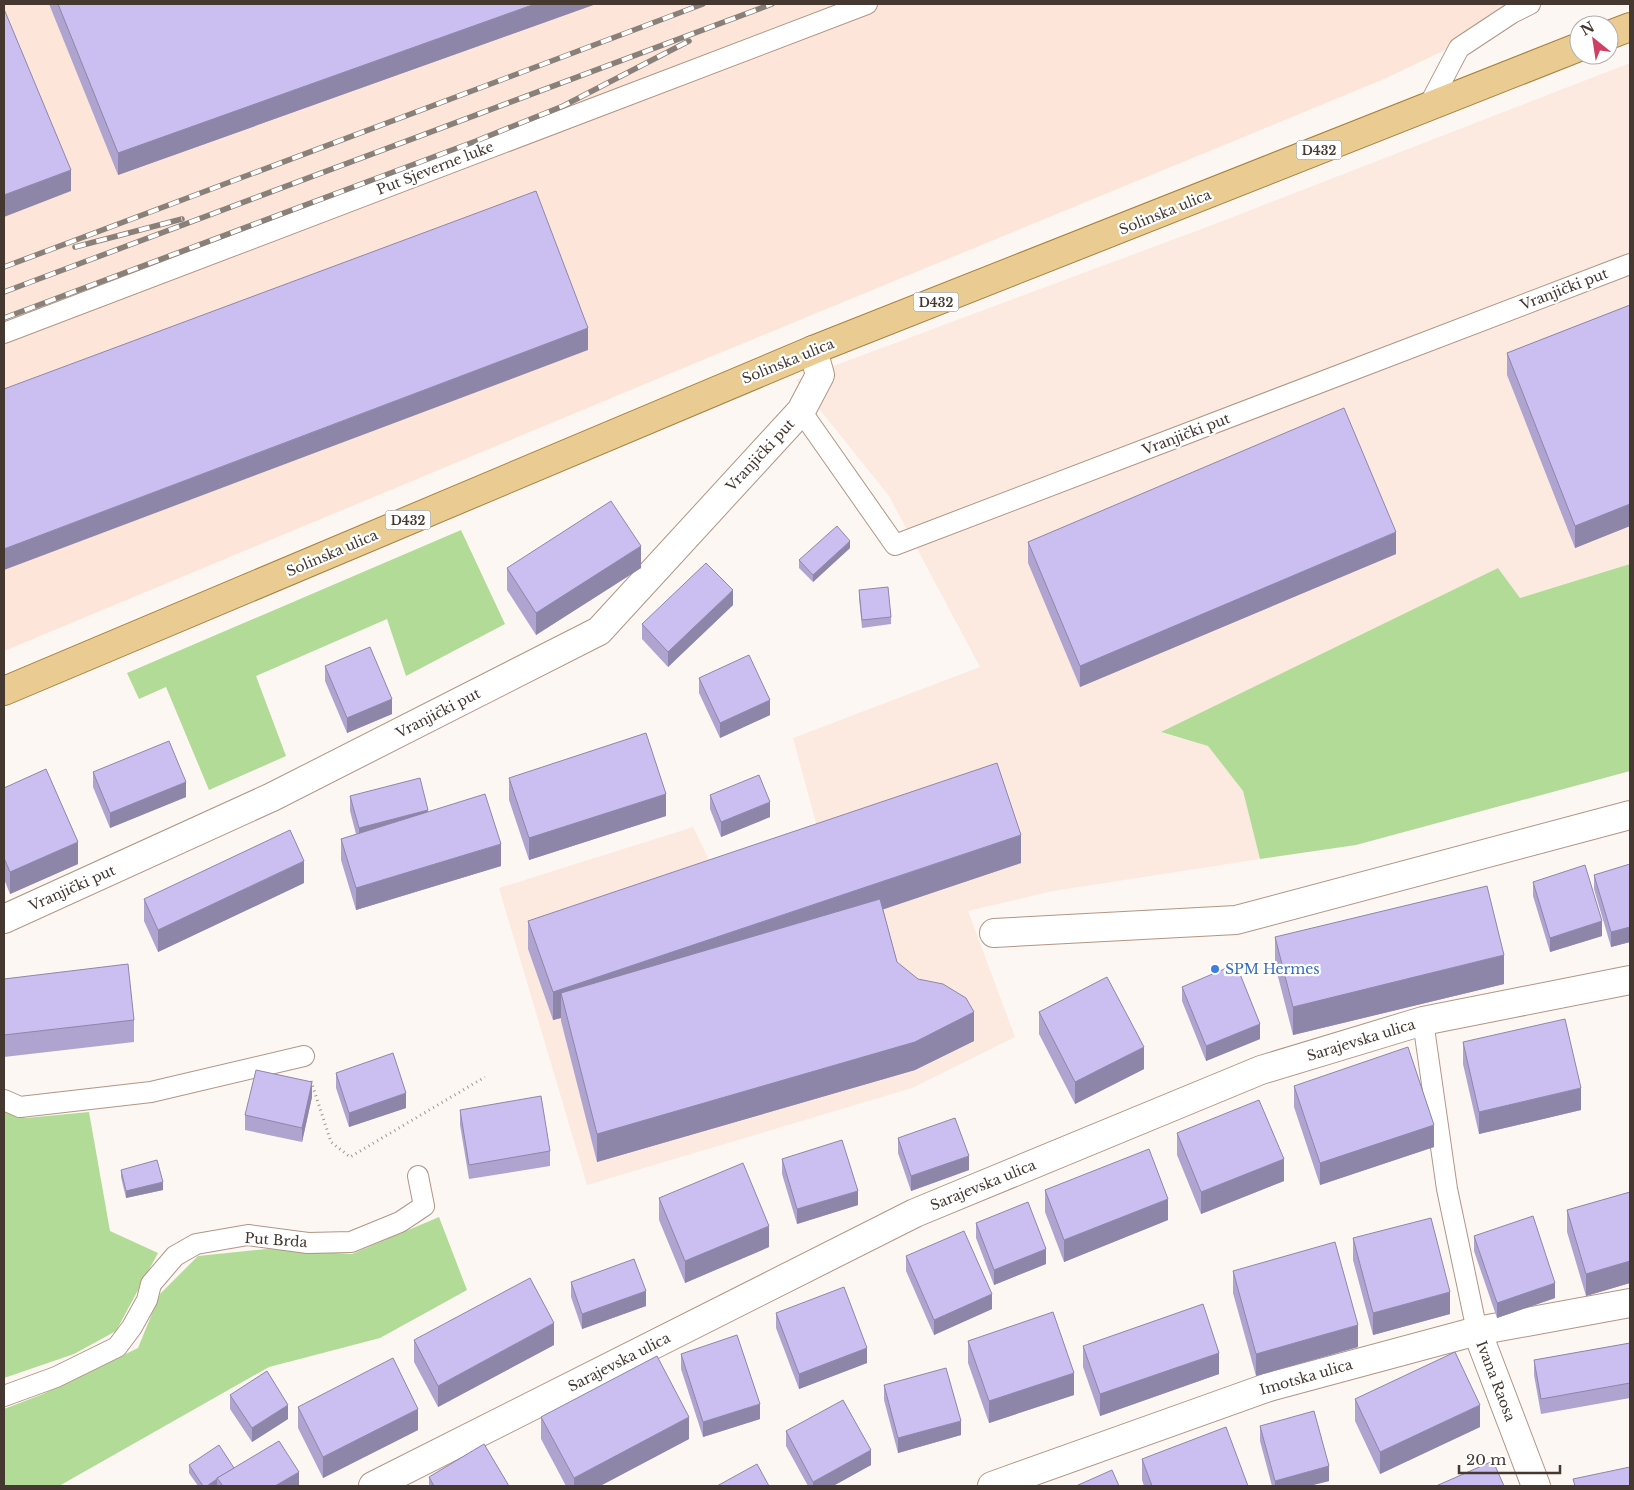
<svg xmlns="http://www.w3.org/2000/svg" width="1634" height="1490" font-family="'Libre Baskerville',serif">
  <rect width="100%" height="100%" fill="#fdf7f3"/>
  <path fill="#fceae0" d="M 1630,63 L 1630,564 L 1520,598 L 1498,568 L 1162,733 L 1208,746 L 1243,791 L 1260,859 L 1053,891 L 968,911 L 1015,1037 L 912,1088 L 587,1185 L 499,888 L 693,827 L 714,870 L 819,834 L 793,738 L 980,667 L 889,496 L 796,380 L 1220,222 Z"/>
  <path fill="#fde6d9" d="M 4,4 L 1542,4 L 1384,79 L 693,364 L 4,651 Z"/>
  <g fill="#b1db96">
    <path d="M 461,530 L 505,624 L 406,676 L 387,619 L 256,676 L 286,756 L 209,790 L 166,687 L 139,699 L 127,673 Z"/>
    <path d="M 1630,564 L 1630,771 L 1356,845 L 1260,859 L 1243,791 L 1208,746 L 1161,732 L 1498,568 L 1520,598 Z"/>
    <path d="M 4,1111 L 26,1118 L 89,1112 L 110,1231 L 158,1253 L 116,1331 L 74,1354 L 4,1378 Z"/>
    <path d="M 439,1217 L 467,1290 L 380,1338 L 269,1367 L 59,1486 L 4,1486 L 4,1409 L 43,1394 L 138,1348 L 160,1294 L 198,1256 L 267,1249 L 352,1254 Z"/>
  </g>
  <g fill="none" stroke-linecap="round" stroke-linejoin="round">
    <g stroke="#b19584" stroke-width="22">
      <g id="lane">
        <path d="M 1428,107 L 1459,48 L 1512,13 L 1530,4"/>
        <path d="M 4,333 L 867,4"/>
        <path d="M 801,411 L 895,545 L 1630,264"/>
        <path d="M 1423,1021 L 1447,1189 L 1477,1331"/>
        <path d="M 4,1100 L 20,1107 L 151,1092 L 304,1056"/>
        <path d="M 4,1396 L 56,1377 L 117,1347 L 132,1327 L 147,1300 L 151,1284 L 175,1256 L 196,1244 L 248,1235 L 308,1243 L 351,1242 L 400,1222 L 424,1206 L 418,1176"/>
      </g>
    </g>
    <g stroke="#b19584" stroke-width="30">
      <g id="street">
        <path d="M 4,919 L 272,797 L 599,631 L 801,411 L 820,375 L 813,350"/>
        <path d="M 994,933 L 1236,920 L 1630,815"/>
        <path d="M 1477,1331 L 1536,1486"/>
        <path d="M 373,1486 L 915,1213 L 1261,1070 L 1423,1021 L 1630,980"/>
        <path d="M 992,1486 L 1269,1387 L 1477,1331 L 1630,1303"/>
      </g>
    </g>
    <g stroke="#a7813f" stroke-width="30">
      <g id="primary">
        <path d="M 1609,35 L 1630,27"/>
        <path d="M 4,691 L 813,350 L 1579,47"/>
      </g>
    </g>
    <path stroke="#a09792" stroke-width="3" stroke-dasharray="1 4" stroke-linecap="butt" d="M 311,1081 L 331,1142 L 350,1157 L 485,1077"/>
    <use href="#lane" stroke="#fff" stroke-width="20"/>
    <use href="#street" stroke="#fff" stroke-width="28"/>
    <use href="#primary" stroke="#eacb91" stroke-width="28"/>
    <g stroke="#8a807a" stroke-width="5.5">
      <g id="rail">
        <path d="M 75,247 L 182,219"/>
        <path d="M 4,267 L 703,4"/>
        <path d="M 4,292 L 772,4"/>
        <path d="M 4,318 L 476,141 L 563,106 L 689,41"/>
      </g>
    </g>
    <use href="#rail" stroke="#fff" stroke-width="4" stroke-dasharray="11" stroke-linecap="butt"/>
  </g>
  <g fill="#afa4d0">
    <path d="M 49,4 L 596,4 L 118,175 Z"/>
    <path d="M 1630,305 L 1630,526 L 1575,548 L 1507,375 L 1507,353 Z"/>
    <path d="M 1028,542 L 1396,554 L 1080,687 L 1028,563 Z"/>
    <path d="M 850,548 L 813,582 L 799,568 L 799,560 Z"/>
    <path d="M 507,568 L 641,568 L 536,635 L 507,590 Z"/>
    <path d="M 859,590 L 891,617 L 891,624 L 862,628 L 859,598 Z"/>
    <path d="M 733,605 L 668,667 L 642,639 L 642,624 Z"/>
    <path d="M 325,666 L 392,714 L 347,733 L 325,681 Z"/>
    <path d="M 699,678 L 770,715 L 720,738 L 699,693 Z"/>
    <path d="M 93,772 L 186,797 L 110,828 L 93,787 Z"/>
    <path d="M 509,778 L 666,816 L 529,860 L 509,800 Z"/>
    <path d="M 4,788 L 78,864 L 10,894 L 4,879 Z"/>
    <path d="M 710,795 L 770,817 L 721,837 L 710,809 Z"/>
    <path d="M 350,796 L 428,812 L 501,866 L 356,910 L 341,860 L 341,839 L 356,834 L 350,811 Z"/>
    <path d="M 1629,849 L 1630,849 L 1630,942 L 1611,947 L 1594,889 L 1594,875 L 1629,865 Z"/>
    <path d="M 1021,863 L 883,909 L 897,962 L 974,1041 L 915,1070 L 597,1162 L 561,1021 L 561,1018 L 553,1020 L 528,949 L 528,921 Z"/>
    <path d="M 1533,882 L 1602,936 L 1550,952 L 1533,896 Z"/>
    <path d="M 304,883 L 158,952 L 144,921 L 144,899 Z"/>
    <path d="M 1275,937 L 1504,984 L 1293,1035 L 1275,965 Z"/>
    <path d="M 4,979 L 134,1020 L 134,1042 L 4,1057 Z"/>
    <path d="M 1182,987 L 1260,1039 L 1206,1061 L 1182,1001 Z"/>
    <path d="M 1039,1012 L 1144,1069 L 1075,1104 L 1039,1034 Z"/>
    <path d="M 1463,1042 L 1581,1110 L 1479,1134 L 1463,1064 Z"/>
    <path d="M 336,1073 L 406,1108 L 349,1127 L 336,1088 Z"/>
    <path d="M 1294,1086 L 1434,1147 L 1320,1185 L 1294,1107 Z"/>
    <path d="M 312,1097 L 302,1142 L 245,1130 L 245,1115 Z"/>
    <path d="M 460,1110 L 550,1151 L 550,1166 L 469,1179 L 460,1125 Z"/>
    <path d="M 1177,1133 L 1284,1181 L 1201,1214 L 1177,1155 Z"/>
    <path d="M 898,1138 L 969,1170 L 911,1191 L 898,1153 Z"/>
    <path d="M 782,1159 L 858,1205 L 797,1224 L 782,1174 Z"/>
    <path d="M 121,1170 L 163,1190 L 126,1198 L 121,1177 Z"/>
    <path d="M 1045,1190 L 1168,1220 L 1064,1262 L 1045,1212 Z"/>
    <path d="M 1630,1192 L 1630,1283 L 1586,1296 L 1567,1232 L 1567,1210 Z"/>
    <path d="M 659,1198 L 769,1247 L 685,1283 L 659,1220 Z"/>
    <path d="M 976,1223 L 1046,1264 L 994,1285 L 976,1238 Z"/>
    <path d="M 1474,1236 L 1555,1298 L 1497,1318 L 1474,1251 Z"/>
    <path d="M 1353,1238 L 1450,1314 L 1373,1335 L 1353,1260 Z"/>
    <path d="M 906,1256 L 992,1309 L 934,1335 L 906,1271 Z"/>
    <path d="M 1233,1271 L 1358,1347 L 1256,1376 L 1233,1293 Z"/>
    <path d="M 571,1282 L 646,1306 L 582,1329 L 571,1297 Z"/>
    <path d="M 776,1313 L 867,1363 L 799,1389 L 776,1328 Z"/>
    <path d="M 414,1340 L 554,1345 L 438,1407 L 414,1362 Z"/>
    <path d="M 968,1341 L 1074,1395 L 989,1423 L 968,1363 Z"/>
    <path d="M 1630,1343 L 1630,1398 L 1541,1414 L 1534,1375 L 1534,1360 Z"/>
    <path d="M 1083,1346 L 1219,1374 L 1100,1416 L 1083,1367 Z"/>
    <path d="M 681,1354 L 760,1419 L 703,1437 L 681,1369 Z"/>
    <path d="M 884,1385 L 961,1435 L 898,1453 L 884,1400 Z"/>
    <path d="M 230,1395 L 288,1419 L 252,1442 L 230,1409 Z"/>
    <path d="M 1355,1399 L 1480,1427 L 1380,1474 L 1355,1421 Z"/>
    <path d="M 298,1407 L 418,1430 L 323,1478 L 298,1428 Z"/>
    <path d="M 541,1417 L 689,1439 L 600,1486 L 566,1486 L 541,1439 Z"/>
    <path d="M 1260,1426 L 1329,1481 L 1309,1486 L 1272,1486 L 1260,1441 Z"/>
    <path d="M 786,1431 L 871,1465 L 833,1486 L 808,1486 L 786,1446 Z"/>
    <path d="M 1142,1459 L 1248,1486 L 1144,1486 L 1142,1480 Z"/>
    <path d="M 189,1465 L 234,1468 L 299,1486 L 198,1486 L 189,1473 Z"/>
    <path d="M 429,1477 L 509,1486 L 429,1486 Z"/>
  </g>
  <g fill="#8e86a9">
    <path d="M 535,4 L 596,4 L 118,175 L 118,153 Z"/>
    <path d="M 71,170 L 71,191 L 4,217 L 4,195 Z"/>
    <path d="M 588,328 L 588,350 L 4,570 L 4,549 Z"/>
    <path d="M 1630,504 L 1630,526 L 1575,548 L 1575,526 Z"/>
    <path d="M 1396,532 L 1396,554 L 1080,687 L 1080,666 Z"/>
    <path d="M 850,541 L 850,548 L 813,582 L 813,575 Z"/>
    <path d="M 641,546 L 641,568 L 536,635 L 536,613 Z"/>
    <path d="M 733,590 L 733,605 L 668,667 L 668,652 Z"/>
    <path d="M 392,699 L 392,714 L 347,733 L 347,718 Z"/>
    <path d="M 770,700 L 770,715 L 720,738 L 720,723 Z"/>
    <path d="M 186,782 L 186,797 L 110,828 L 110,813 Z"/>
    <path d="M 666,794 L 666,816 L 529,860 L 529,838 Z"/>
    <path d="M 770,802 L 770,817 L 721,837 L 721,822 Z"/>
    <path d="M 428,810 L 428,825 L 359,843 L 359,828 Z"/>
    <path d="M 1021,835 L 1021,863 L 567,1016 L 561,993 L 561,1018 L 553,1020 L 553,992 Z"/>
    <path d="M 78,842 L 78,864 L 10,894 L 10,872 Z"/>
    <path d="M 501,844 L 501,866 L 356,910 L 356,888 Z"/>
    <path d="M 304,861 L 304,883 L 158,952 L 158,930 Z"/>
    <path d="M 1602,921 L 1602,936 L 1550,952 L 1550,938 Z"/>
    <path d="M 1630,927 L 1630,942 L 1611,947 L 1611,932 Z"/>
    <path d="M 1504,955 L 1504,984 L 1293,1035 L 1293,1007 Z"/>
    <path d="M 974,1012 L 974,1041 L 915,1070 L 597,1162 L 597,1134 Z"/>
    <path d="M 1260,1024 L 1260,1039 L 1206,1061 L 1206,1046 Z"/>
    <path d="M 1144,1047 L 1144,1069 L 1075,1104 L 1075,1082 Z"/>
    <path d="M 312,1082 L 312,1097 L 302,1142 L 302,1128 Z"/>
    <path d="M 1581,1088 L 1581,1110 L 1479,1134 L 1479,1112 Z"/>
    <path d="M 406,1093 L 406,1108 L 349,1127 L 349,1113 Z"/>
    <path d="M 1434,1125 L 1434,1147 L 1320,1185 L 1320,1163 Z"/>
    <path d="M 969,1156 L 969,1170 L 911,1191 L 911,1176 Z"/>
    <path d="M 1284,1159 L 1284,1181 L 1201,1214 L 1201,1192 Z"/>
    <path d="M 163,1182 L 163,1190 L 126,1198 L 126,1191 Z"/>
    <path d="M 858,1191 L 858,1205 L 797,1224 L 797,1209 Z"/>
    <path d="M 1168,1199 L 1168,1220 L 1064,1262 L 1064,1240 Z"/>
    <path d="M 769,1226 L 769,1247 L 685,1283 L 685,1261 Z"/>
    <path d="M 1046,1249 L 1046,1264 L 994,1285 L 994,1270 Z"/>
    <path d="M 1630,1261 L 1630,1283 L 1586,1296 L 1586,1274 Z"/>
    <path d="M 1555,1283 L 1555,1298 L 1497,1318 L 1497,1303 Z"/>
    <path d="M 646,1291 L 646,1306 L 582,1329 L 582,1314 Z"/>
    <path d="M 1450,1292 L 1450,1314 L 1373,1335 L 1373,1313 Z"/>
    <path d="M 992,1294 L 992,1309 L 934,1335 L 934,1320 Z"/>
    <path d="M 554,1323 L 554,1345 L 438,1407 L 438,1386 Z"/>
    <path d="M 1358,1325 L 1358,1347 L 1256,1376 L 1256,1354 Z"/>
    <path d="M 867,1348 L 867,1363 L 799,1389 L 799,1374 Z"/>
    <path d="M 1219,1353 L 1219,1374 L 1100,1416 L 1100,1394 Z"/>
    <path d="M 1074,1373 L 1074,1395 L 989,1423 L 989,1401 Z"/>
    <path d="M 760,1404 L 760,1419 L 703,1437 L 703,1422 Z"/>
    <path d="M 288,1405 L 288,1419 L 252,1442 L 252,1428 Z"/>
    <path d="M 1480,1405 L 1480,1427 L 1380,1474 L 1380,1452 Z"/>
    <path d="M 418,1409 L 418,1430 L 323,1478 L 323,1457 Z"/>
    <path d="M 689,1417 L 689,1439 L 600,1486 L 574,1486 L 574,1478 Z"/>
    <path d="M 961,1421 L 961,1435 L 898,1453 L 898,1438 Z"/>
    <path d="M 871,1450 L 871,1465 L 833,1486 L 813,1486 L 813,1482 Z"/>
    <path d="M 1329,1466 L 1329,1481 L 1309,1486 L 1275,1486 L 1275,1481 Z"/>
    <path d="M 299,1472 L 299,1486 L 275,1486 Z"/>
    <path d="M 217,1479 L 217,1486 L 207,1486 Z"/>
  </g>
  <g fill="#cbbff2" stroke="#8e86a9">
    <path d="M 58,4 L 535,4 L 118,153 Z"/>
    <path d="M 4,9 L 71,170 L 4,195 Z"/>
    <path d="M 536,191 L 588,328 L 4,549 L 4,389 Z"/>
    <path d="M 1630,305 L 1630,504 L 1575,526 L 1507,353 Z"/>
    <path d="M 1344,408 L 1396,532 L 1080,666 L 1028,542 Z"/>
    <path d="M 611,501 L 641,546 L 536,613 L 507,568 Z"/>
    <path d="M 837,526 L 850,541 L 813,575 L 799,560 Z"/>
    <path d="M 706,563 L 733,590 L 668,652 L 642,624 Z"/>
    <path d="M 888,587 L 891,617 L 862,620 L 859,590 Z"/>
    <path d="M 370,647 L 392,699 L 347,718 L 325,666 Z"/>
    <path d="M 749,655 L 770,700 L 720,723 L 699,678 Z"/>
    <path d="M 646,733 L 666,794 L 529,838 L 509,778 Z"/>
    <path d="M 169,741 L 186,782 L 110,813 L 93,772 Z"/>
    <path d="M 997,763 L 1021,835 L 553,992 L 528,921 Z"/>
    <path d="M 46,769 L 78,842 L 10,872 L 4,858 L 4,788 Z"/>
    <path d="M 759,775 L 770,802 L 721,822 L 710,795 Z"/>
    <path d="M 420,778 L 428,810 L 359,828 L 350,796 Z"/>
    <path d="M 485,794 L 501,844 L 356,888 L 341,839 Z"/>
    <path d="M 290,830 L 304,861 L 158,930 L 144,899 Z"/>
    <path d="M 1630,864 L 1630,927 L 1611,932 L 1594,875 Z"/>
    <path d="M 1585,865 L 1602,921 L 1550,938 L 1533,882 Z"/>
    <path d="M 1487,886 L 1504,955 L 1293,1007 L 1275,937 Z"/>
    <path d="M 880,899 L 897,962 L 918,979 L 943,984 L 966,998 L 974,1012 L 915,1042 L 597,1134 L 561,993 Z"/>
    <path d="M 128,964 L 134,1020 L 4,1035 L 4,979 Z"/>
    <path d="M 1236,964 L 1260,1024 L 1206,1046 L 1182,987 Z"/>
    <path d="M 1107,977 L 1144,1047 L 1075,1082 L 1039,1012 Z"/>
    <path d="M 1565,1019 L 1581,1088 L 1479,1112 L 1463,1042 Z"/>
    <path d="M 1408,1047 L 1434,1125 L 1320,1163 L 1294,1086 Z"/>
    <path d="M 393,1053 L 406,1093 L 349,1113 L 336,1073 Z"/>
    <path d="M 256,1070 L 312,1082 L 302,1128 L 245,1115 Z"/>
    <path d="M 541,1096 L 550,1151 L 469,1165 L 460,1110 Z"/>
    <path d="M 1259,1100 L 1284,1159 L 1201,1192 L 1177,1133 Z"/>
    <path d="M 955,1118 L 969,1156 L 911,1176 L 898,1138 Z"/>
    <path d="M 842,1140 L 858,1191 L 797,1209 L 782,1159 Z"/>
    <path d="M 1149,1149 L 1168,1199 L 1064,1240 L 1045,1190 Z"/>
    <path d="M 157,1160 L 163,1182 L 126,1191 L 121,1170 Z"/>
    <path d="M 743,1163 L 769,1226 L 685,1261 L 659,1198 Z"/>
    <path d="M 1630,1192 L 1630,1261 L 1586,1274 L 1567,1210 Z"/>
    <path d="M 1028,1202 L 1046,1249 L 994,1270 L 976,1223 Z"/>
    <path d="M 1533,1216 L 1555,1283 L 1497,1303 L 1474,1236 Z"/>
    <path d="M 1431,1218 L 1450,1292 L 1373,1313 L 1353,1238 Z"/>
    <path d="M 964,1231 L 992,1294 L 934,1320 L 906,1256 Z"/>
    <path d="M 1335,1242 L 1358,1325 L 1256,1354 L 1233,1271 Z"/>
    <path d="M 634,1259 L 646,1291 L 582,1314 L 571,1282 Z"/>
    <path d="M 530,1278 L 554,1323 L 438,1386 L 414,1340 Z"/>
    <path d="M 844,1287 L 867,1348 L 799,1374 L 776,1313 Z"/>
    <path d="M 1203,1304 L 1219,1353 L 1100,1394 L 1083,1346 Z"/>
    <path d="M 1053,1312 L 1074,1373 L 989,1401 L 968,1341 Z"/>
    <path d="M 737,1335 L 760,1404 L 703,1422 L 681,1354 Z"/>
    <path d="M 1630,1343 L 1630,1383 L 1541,1399 L 1534,1360 Z"/>
    <path d="M 1455,1352 L 1480,1405 L 1380,1452 L 1355,1399 Z"/>
    <path d="M 657,1356 L 689,1417 L 574,1478 L 541,1417 Z"/>
    <path d="M 393,1358 L 418,1409 L 323,1457 L 298,1407 Z"/>
    <path d="M 946,1368 L 961,1421 L 898,1438 L 884,1385 Z"/>
    <path d="M 267,1371 L 288,1405 L 252,1428 L 230,1395 Z"/>
    <path d="M 843,1400 L 871,1450 L 813,1482 L 786,1431 Z"/>
    <path d="M 1314,1411 L 1329,1466 L 1275,1481 L 1260,1426 Z"/>
    <path d="M 1226,1427 L 1248,1486 L 1152,1486 L 1142,1459 Z"/>
    <path d="M 279,1441 L 299,1472 L 275,1486 L 223,1486 L 217,1478 Z"/>
    <path d="M 484,1444 L 509,1486 L 434,1486 L 429,1477 Z"/>
    <path d="M 219,1445 L 234,1468 L 217,1478 L 217,1479 L 207,1486 L 203,1486 L 189,1465 Z"/>
    <path d="M 1493,1461 L 1504,1486 L 1436,1486 Z"/>
    <path d="M 757,1464 L 769,1486 L 717,1486 Z"/>
    <path d="M 1630,1467 L 1630,1486 L 1575,1486 L 1573,1479 Z"/>
    <path d="M 1112,1470 L 1119,1486 L 1076,1486 Z"/>
  </g>
  <circle fill="#3f7fe0" stroke="#fff" stroke-width="2" cx="1215" cy="969" r="5"/>
  <g text-anchor="middle" dominant-baseline="central" stroke-width="4.5" stroke-linejoin="round" paint-order="stroke">
    <g fill="#fff" stroke="#7c746f" stroke-width="1">
      <rect x="1296.5" y="140.5" width="45" height="19" rx="4"/>
      <rect x="913.5" y="292.5" width="45" height="19" rx="4"/>
      <rect x="385.5" y="510.5" width="45" height="19" rx="4"/>
    </g>
    <g font-size="12" font-weight="bold" fill="#443831">
      <text x="1319" y="150">D432</text>
      <text x="936" y="302">D432</text>
      <text x="408" y="520">D432</text>
    </g>
    <g font-size="14" fill="#443831" stroke="#fff">
      <text transform="translate(435 168) rotate(-21)">Put Sjeverne luke</text>
      <text transform="translate(1165 212) rotate(-22)">Solinska ulica</text>
      <text transform="translate(1564 289) rotate(-21)">Vranjički put</text>
      <text transform="translate(788 361) rotate(-22)">Solinska ulica</text>
      <text transform="translate(1186 434) rotate(-21)">Vranjički put</text>
      <text transform="translate(760 455) rotate(-47)">Vranjički put</text>
      <text transform="translate(332 553) rotate(-23)">Solinska ulica</text>
      <text transform="translate(438 713) rotate(-27)">Vranjički put</text>
      <text transform="translate(72 888) rotate(-24)">Vranjički put</text>
      <text transform="translate(1361 1040) rotate(-17)">Sarajevska ulica</text>
      <text transform="translate(983 1185) rotate(-22)">Sarajevska ulica</text>
      <text transform="translate(276 1240) rotate(4)">Put Brda</text>
      <text transform="translate(619 1362) rotate(-27)">Sarajevska ulica</text>
      <text transform="translate(1306 1377) rotate(-16)">Imotska ulica</text>
      <text transform="translate(1496 1381) rotate(69)">Ivana Raosa</text>
    </g>
    <g font-size="14" fill="#366cbe" stroke="#fff" text-anchor="start">
      <text x="1225" y="969">SPM Hermes</text>
    </g>
  </g>
  <rect width="1634" height="1490" fill="none" stroke="#443831" stroke-width="10"/>
  <g transform="translate(1594 40) rotate(330)"><circle r="24" fill="#ffffff" stroke="#b4afad"/>
  <path d="M0-4L9 19L0 12L-9 19Z" fill="#d04064"/>
  <text y="-8" font-size="14" font-weight="bold" text-anchor="middle" fill="#443831">N</text>
  </g>
  <path d="M1459 1465v8h101v-8" fill="none" stroke="#443831" stroke-width="2.5"/>
  <text x="1466" y="1465" font-size="15" fill="#443831" stroke="#ffffff" stroke-width="4" paint-order="stroke">20 m</text>
</svg>
